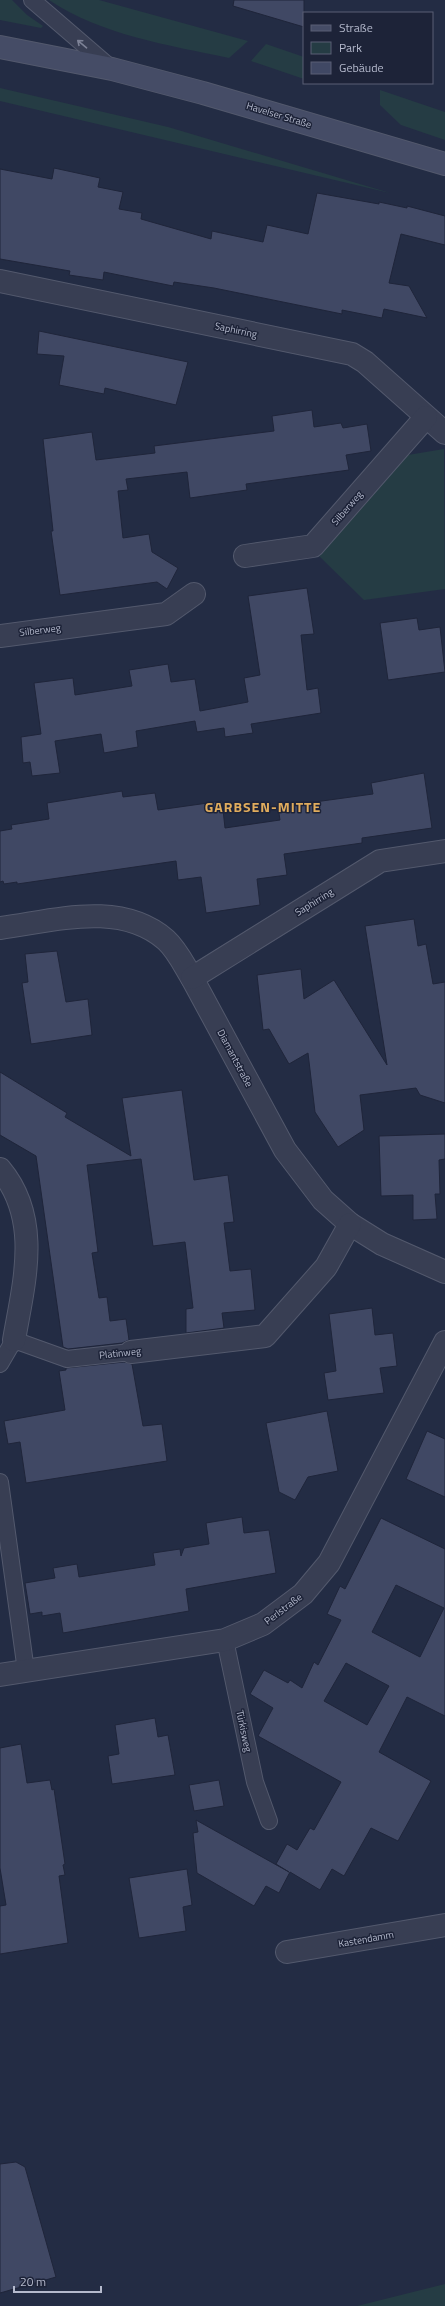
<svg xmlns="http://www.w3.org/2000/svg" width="445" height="2306" font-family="'Titillium Web',sans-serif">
  <rect width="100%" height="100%" fill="#232c44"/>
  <g fill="#253c44">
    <path d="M 0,0 L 12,0 L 27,15 L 43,26 L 41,28 L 0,20 Z"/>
    <path d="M 49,0 L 99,0 L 248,41 L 229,58 C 168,45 101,35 49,0 Z"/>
    <path d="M 266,44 L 304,57 L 304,79 L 251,61 Z"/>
    <path d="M 0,88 L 168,127 L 390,193 L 0,101 Z"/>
    <path d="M 380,90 L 445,112 L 445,140 L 401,125 L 380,105 Z"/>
    <path d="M 444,449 L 445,589 L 364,600 L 317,554 L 408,455 Z"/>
    <path d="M 445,2284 L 445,2306 L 357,2306 Z"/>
  </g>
  <g fill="#404864" stroke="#1f253a" fill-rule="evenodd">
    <path d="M 234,0 L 304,0 L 304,27 L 233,6 Z"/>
    <path d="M 54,168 L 100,178 L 98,187 L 123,192 L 119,209 L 142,213 L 141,219 L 211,239 L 212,231 L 263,242 L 267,225 L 308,234 L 317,193 L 379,204 L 379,202 L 407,208 L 407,206 L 445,216 L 445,245 L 401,234 L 389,283 L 409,286 L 427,318 L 384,309 L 382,318 L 342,310 L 342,314 L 214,288 L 174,282 L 173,286 L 104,272 L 103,280 L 69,275 L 70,271 L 0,259 L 0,169 L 52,179 Z"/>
    <path d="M 39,331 L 188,362 L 176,405 L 105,388 L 104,394 L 59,385 L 64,356 L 37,354 Z"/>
    <path d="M 312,410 L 314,427 L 341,423 L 343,428 L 367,424 L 371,451 L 346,455 L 349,470 L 246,484 L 247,490 L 190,498 L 187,472 L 126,479 L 128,490 L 118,491 L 123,538 L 149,534 L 152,552 L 178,568 L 167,589 L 157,582 L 60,595 L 51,531 L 53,531 L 43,439 L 92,432 L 96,460 L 155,453 L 154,446 L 274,431 L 272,416 Z"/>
    <path d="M 307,588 L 314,634 L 301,635 L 307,690 L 318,688 L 321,713 L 251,724 L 253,733 L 225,737 L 224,728 L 197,732 L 195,721 L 136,731 L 138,747 L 104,753 L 101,734 L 55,741 L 60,773 L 32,776 L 30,762 L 23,763 L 21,737 L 41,734 L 34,683 L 73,678 L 75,695 L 132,686 L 129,670 L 168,664 L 171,682 L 195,679 L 200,711 L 248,702 L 244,678 L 260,675 L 248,596 Z"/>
    <path d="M 417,618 L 419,630 L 440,627 L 445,672 L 388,680 L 380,623 Z"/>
    <path d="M 424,773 L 432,828 L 362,838 L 362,843 L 284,854 L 287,875 L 257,879 L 260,905 L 206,913 L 201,877 L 178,880 L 176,861 L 17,884 L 17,882 L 4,884 L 3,881 L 0,882 L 0,831 L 12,829 L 11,825 L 49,819 L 47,803 L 122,791 L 123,797 L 155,793 L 158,810 L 222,801 L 225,828 L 280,820 L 278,807 L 373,794 L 371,783 Z"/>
    <path d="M 414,919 L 418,946 L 426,944 L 433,984 L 445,982 L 445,1103 L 420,1095 L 416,1088 L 360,1095 L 364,1130 L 338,1147 L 315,1112 L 308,1053 L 289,1064 L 269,1029 L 263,1030 L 257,975 L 301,969 L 304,999 L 334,980 L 387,1065 L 365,926 Z"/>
    <path d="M 57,951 L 66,1002 L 88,999 L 92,1035 L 31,1044 L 22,983 L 28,982 L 25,954 Z"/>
    <path d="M 0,1072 L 67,1113 L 65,1117 L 131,1156 L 122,1098 L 182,1090 L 194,1180 L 228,1175 L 234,1222 L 224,1223 L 230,1271 L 251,1269 L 255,1310 L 222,1313 L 224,1328 L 186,1333 L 186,1309 L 193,1308 L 185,1242 L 153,1246 L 141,1159 L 87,1165 L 98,1252 L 92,1253 L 99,1298 L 107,1297 L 110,1321 L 126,1319 L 129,1340 L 122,1343 L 68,1349 L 63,1347 L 36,1156 L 0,1135 Z"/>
    <path d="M 445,1134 L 445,1159 L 439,1160 L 440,1194 L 435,1194 L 437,1219 L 413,1220 L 413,1195 L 381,1196 L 379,1136 Z"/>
    <path d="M 372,1308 L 375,1335 L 393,1333 L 397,1366 L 380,1368 L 384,1393 L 328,1400 L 324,1373 L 336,1371 L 329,1314 Z"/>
    <path d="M 124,1362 L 132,1364 L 143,1426 L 162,1424 L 167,1461 L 26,1483 L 20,1442 L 8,1444 L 4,1421 L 65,1410 L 59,1371 L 66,1370 L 66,1368 Z"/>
    <path d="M 327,1411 L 338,1471 L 308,1477 L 295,1500 L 279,1492 L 266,1423 Z"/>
    <path d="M 427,1431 L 445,1439 L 445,1497 L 406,1479 Z"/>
    <path d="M 242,1517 L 244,1533 L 269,1530 L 276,1573 L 186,1589 L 189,1611 L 63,1633 L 60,1613 L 42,1616 L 42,1612 L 30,1614 L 25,1583 L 55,1578 L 53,1568 L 77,1564 L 79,1577 L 155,1565 L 153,1553 L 180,1549 L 181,1556 L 184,1548 L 209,1544 L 206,1523 Z"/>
    <path d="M 381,1518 L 445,1549 L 445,1716 L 407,1697 L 379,1752 L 431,1781 L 398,1841 L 371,1828 L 344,1876 L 332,1869 L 320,1890 L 290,1872 L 279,1893 L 266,1886 L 254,1906 L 197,1873 L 193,1833 L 198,1832 L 196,1820 L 289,1872 L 276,1864 L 287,1844 L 297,1850 L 310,1828 L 314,1830 L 341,1782 L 258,1736 L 273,1708 L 250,1694 L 264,1670 L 288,1683 L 290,1680 L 302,1688 L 314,1662 L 318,1665 L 341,1620 L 327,1614 L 340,1586 L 345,1589 ZM 396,1585 L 444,1608 L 420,1657 L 372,1632 ZM 346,1663 L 389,1686 L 367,1725 L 324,1701 Z"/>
    <path d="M 155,1718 L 158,1737 L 168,1735 L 175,1775 L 112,1784 L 108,1756 L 119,1754 L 115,1725 Z"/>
    <path d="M 21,1744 L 27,1783 L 50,1780 L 52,1790 L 54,1789 L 65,1864 L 63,1865 L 65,1875 L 59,1876 L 68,1943 L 0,1954 L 0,1906 L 6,1905 L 0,1868 L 0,1748 Z"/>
    <path d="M 219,1780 L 224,1806 L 194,1811 L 189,1785 Z"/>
    <path d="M 187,1869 L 192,1905 L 183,1907 L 186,1931 L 139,1938 L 129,1878 Z"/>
    <path d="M 16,2162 L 25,2167 L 56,2277 L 0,2293 L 0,2164 Z"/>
  </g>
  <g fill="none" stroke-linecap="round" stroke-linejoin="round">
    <g stroke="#53596d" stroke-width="18">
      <g id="lane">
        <path d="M 32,0 L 111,68"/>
        <path d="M 0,1364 L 14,1340 L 67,1359 L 131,1352"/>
        <path d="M 0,1482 L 26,1671"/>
        <path d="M 225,1640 L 255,1782 L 269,1821"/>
      </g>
    </g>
    <g stroke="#53596d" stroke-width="24">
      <g id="street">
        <path d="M 0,281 L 352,354 L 365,362 L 445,433"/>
        <path d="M 245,556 L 313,546 L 426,417"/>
        <path d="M 0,636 L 166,614 L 194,594"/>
        <path d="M 0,928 C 54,921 120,900 166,940 C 177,950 184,965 192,978 L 285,1150 L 323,1200 L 350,1224 L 382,1244 L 445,1272"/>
        <path d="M 192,978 L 380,861 L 445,851"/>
        <path d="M 0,1169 C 42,1219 24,1282 14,1340"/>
        <path d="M 131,1352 L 265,1336 L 326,1267 L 350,1224"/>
        <path d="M 0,1675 L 225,1640 L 263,1624 L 303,1594 L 329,1563 L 445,1342"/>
        <path d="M 287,1952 L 445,1925"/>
      </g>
    </g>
    <g stroke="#53596d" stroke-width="24">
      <path id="secondary" d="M 0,47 L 112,69 L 203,93 L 445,164"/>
    </g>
    <use href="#lane" stroke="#383e53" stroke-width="16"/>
    <use href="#street" stroke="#383e53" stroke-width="22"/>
    <use href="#secondary" stroke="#454c66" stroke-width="22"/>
  </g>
  <defs><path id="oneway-shaft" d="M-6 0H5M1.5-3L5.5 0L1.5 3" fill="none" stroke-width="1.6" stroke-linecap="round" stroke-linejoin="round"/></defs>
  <use stroke="#7d8296" href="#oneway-shaft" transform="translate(82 44) rotate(-140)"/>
  <g text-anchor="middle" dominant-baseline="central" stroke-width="3" stroke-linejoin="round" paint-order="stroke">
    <g font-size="10" fill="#b5bacd" stroke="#1d2338">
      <text transform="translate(279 115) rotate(17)">Havelser Straße</text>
      <text transform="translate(236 330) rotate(12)">Saphirring</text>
      <text transform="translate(347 508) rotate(-49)">Silberweg</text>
      <text transform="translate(40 630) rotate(-7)">Silberweg</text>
      <text transform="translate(314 902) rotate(-32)">Saphirring</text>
      <text transform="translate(235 1058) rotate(62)">Diamantstraße</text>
      <text transform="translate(120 1353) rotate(-6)">Platinweg</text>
      <text transform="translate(283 1609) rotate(-37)">Perlstraße</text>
      <text transform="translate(244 1731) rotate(78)">Türkisweg</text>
      <text transform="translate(366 1939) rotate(-10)">Kastendamm</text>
    </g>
    <g font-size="14" font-weight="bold" letter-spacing="1" fill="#e0ac5d" stroke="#1d2338">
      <text x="263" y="806">GARBSEN-MITTE</text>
    </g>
  </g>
  <rect x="303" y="12" width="130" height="72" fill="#1d2338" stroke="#5a5f74"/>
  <rect x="311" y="25" width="20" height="6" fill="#454c66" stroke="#5a5f74"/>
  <text x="339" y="32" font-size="12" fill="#b5bacd">Straße</text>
  <rect x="311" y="42" width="20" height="12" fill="#253c44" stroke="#5a5f74"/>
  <text x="339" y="52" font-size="12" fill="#b5bacd">Park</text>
  <rect x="311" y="62" width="20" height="12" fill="#404864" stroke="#5a5f74"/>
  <text x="339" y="72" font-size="12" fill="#b5bacd">Gebäude</text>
  <path d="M14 2286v6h87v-6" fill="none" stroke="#b5bacd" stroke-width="2"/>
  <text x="20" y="2286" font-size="12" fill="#b5bacd" stroke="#1d2338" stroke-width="3" paint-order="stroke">20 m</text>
</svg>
